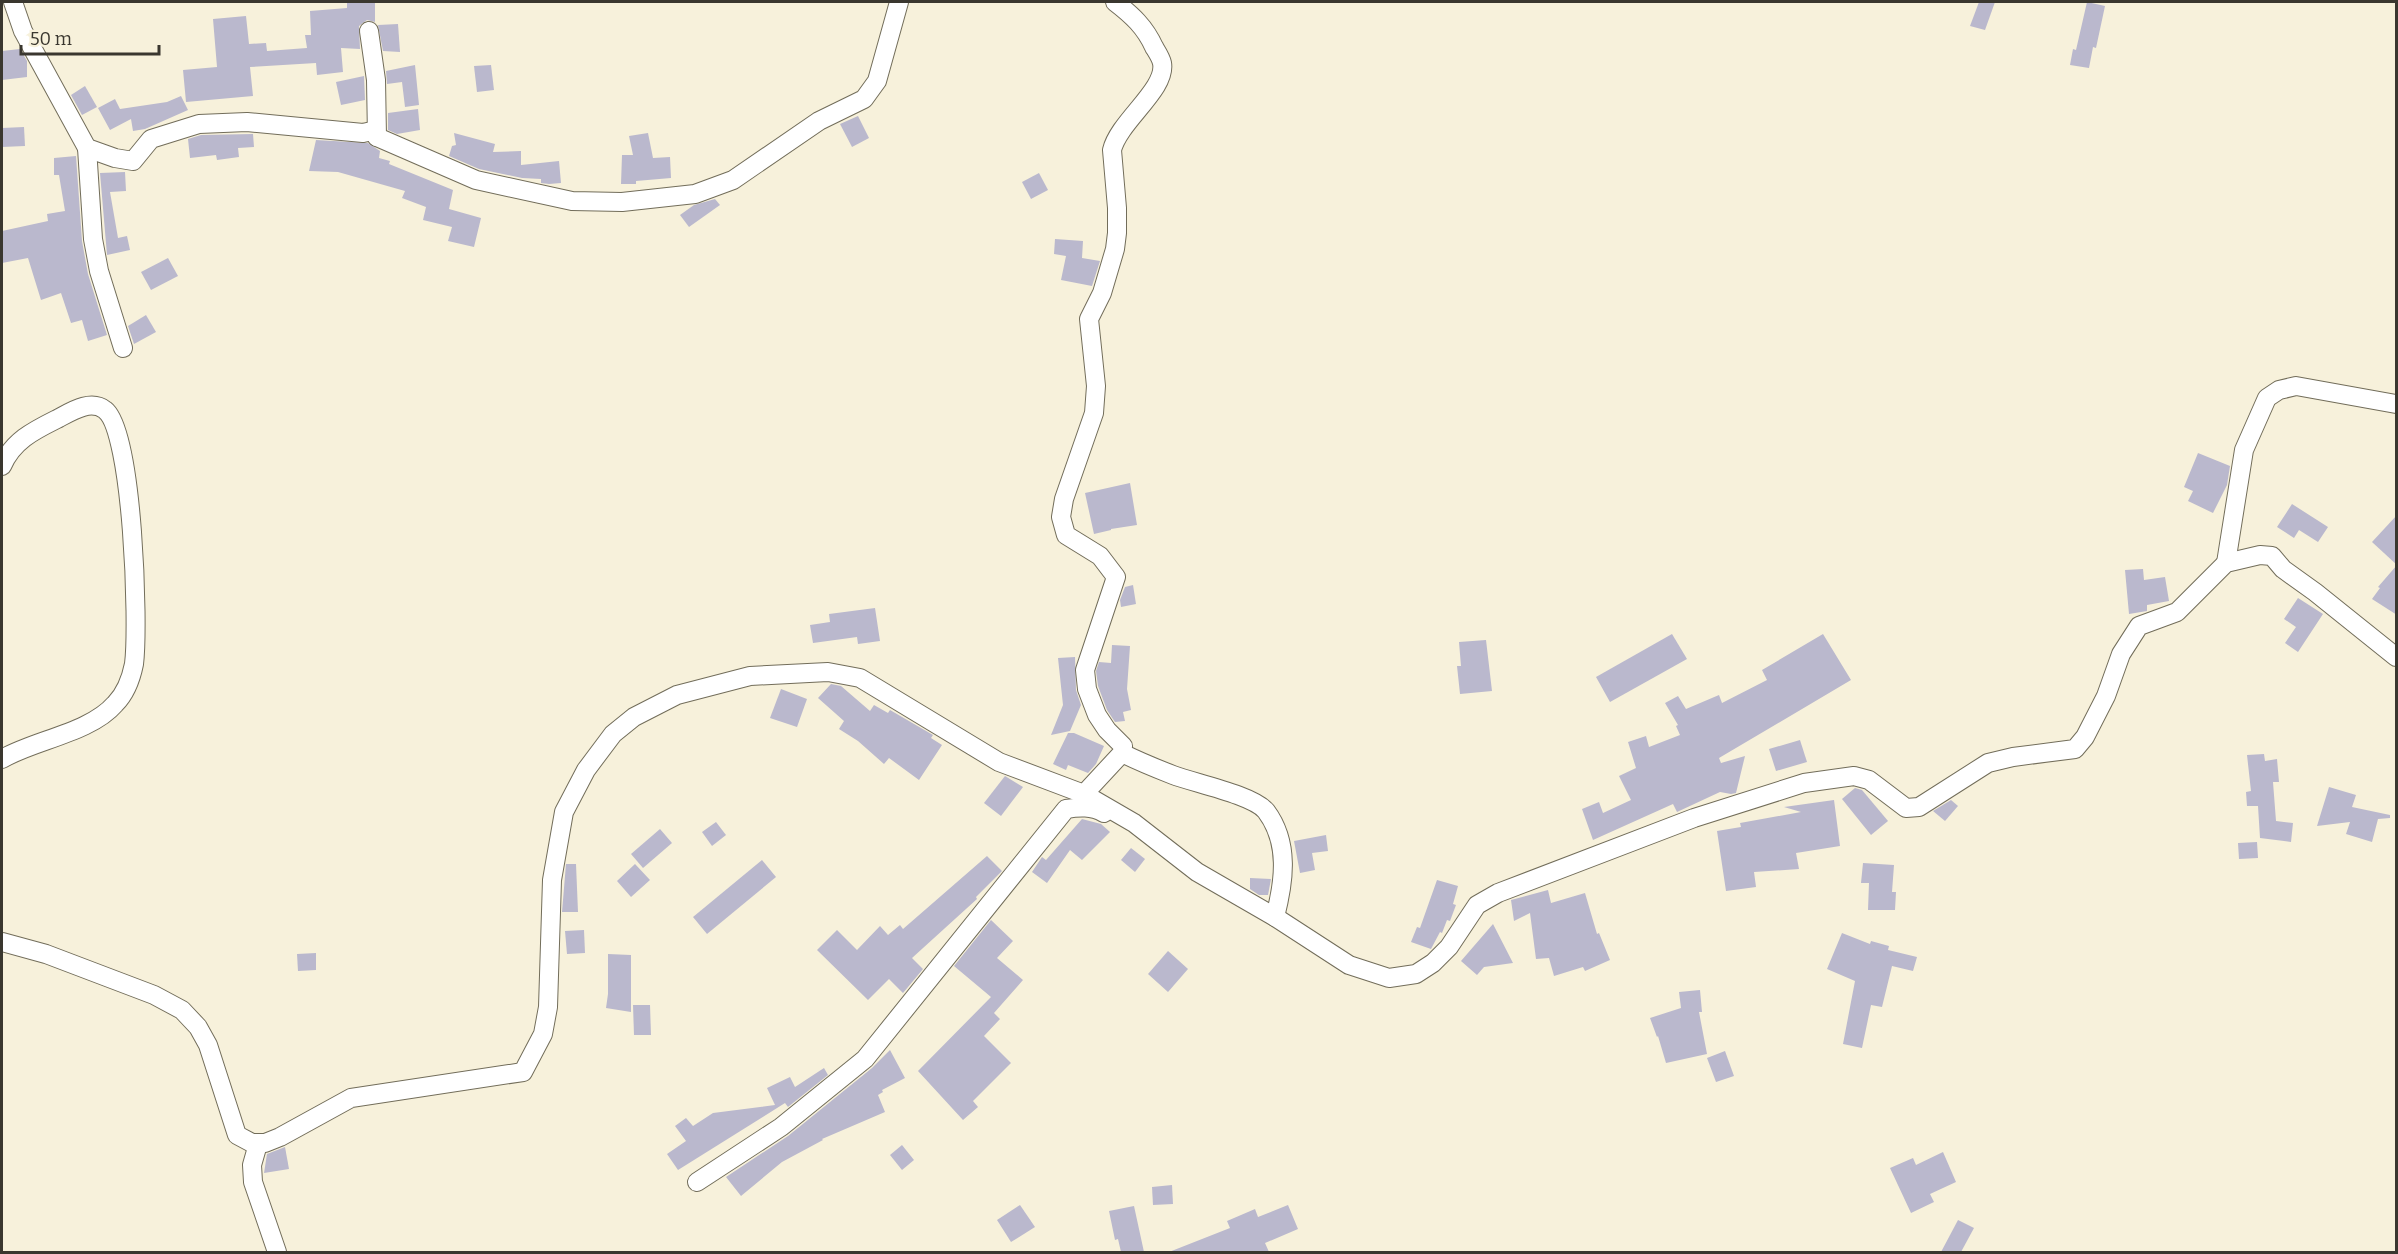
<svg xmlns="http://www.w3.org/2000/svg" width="2398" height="1254" font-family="Bitter,serif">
  <rect width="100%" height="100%" fill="#f7f1db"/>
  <g fill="#bab8cd">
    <path d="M 347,2 L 375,2 L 375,22 L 367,20 L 359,26 L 360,49 L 341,48 L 343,72 L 317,75 L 316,63 L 250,67 L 253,96 L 186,102 L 183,70 L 217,67 L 213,19 L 246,16 L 249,44 L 266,43 L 267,51 L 307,48 L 305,35 L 311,35 L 310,11 L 347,8 Z"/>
    <path d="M 1979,2 L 1995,2 L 1985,30 L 1970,26 Z"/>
    <path d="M 2087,2 L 2105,6 L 2096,48 L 2093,47 L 2089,68 L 2070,65 L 2073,49 L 2076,50 Z"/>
    <path d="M 398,24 L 400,52 L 383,51 L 378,25 Z"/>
    <path d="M 20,49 L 27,61 L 27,77 L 2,80 L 2,51 Z"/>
    <path d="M 415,65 L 419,105 L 405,107 L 402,82 L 387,84 L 386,71 Z"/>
    <path d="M 491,65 L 494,90 L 477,92 L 474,66 Z"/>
    <path d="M 364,76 L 365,100 L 341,105 L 336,82 Z"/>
    <path d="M 85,86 L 97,107 L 82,115 L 71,95 Z"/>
    <path d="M 181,96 L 188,110 L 145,129 L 133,131 L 131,119 L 110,130 L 98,108 L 115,99 L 120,109 L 167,102 Z"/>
    <path d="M 418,109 L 420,130 L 397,134 L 388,130 L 388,113 Z"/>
    <path d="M 858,116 L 869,138 L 852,147 L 840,124 Z"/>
    <path d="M 24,127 L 25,146 L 2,147 L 2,128 Z"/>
    <path d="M 454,133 L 495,144 L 493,152 L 521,151 L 521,165 L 559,161 L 561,183 L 549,184 L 541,183 L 541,179 L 522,178 L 479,169 L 449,156 L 452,146 L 456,145 Z"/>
    <path d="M 648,133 L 653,158 L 670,157 L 671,178 L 636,181 L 636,184 L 621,184 L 622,155 L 633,155 L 629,136 Z"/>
    <path d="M 253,134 L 254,147 L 238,148 L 239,157 L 217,160 L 216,155 L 190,158 L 188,139 L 201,135 Z"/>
    <path d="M 316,140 L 368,143 L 380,151 L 379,158 L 390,161 L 389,164 L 453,190 L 449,209 L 481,218 L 474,247 L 448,241 L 452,227 L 423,220 L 426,207 L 402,198 L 405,191 L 338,172 L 309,171 Z"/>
    <path d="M 76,156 L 82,241 L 88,274 L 107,335 L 88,341 L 82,320 L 71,323 L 61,293 L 41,300 L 28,258 L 2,263 L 2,231 L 48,221 L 47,214 L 65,211 L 59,175 L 54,175 L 54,158 Z"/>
    <path d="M 125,172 L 126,191 L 110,192 L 118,238 L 127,236 L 130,250 L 107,255 L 100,173 Z"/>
    <path d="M 1039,173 L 1048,190 L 1031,199 L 1022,182 Z"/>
    <path d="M 715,199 L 720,205 L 689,227 L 680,215 L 694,205 Z"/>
    <path d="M 1055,239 L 1083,241 L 1082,258 L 1100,261 L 1092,286 L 1061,280 L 1066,256 L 1054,254 Z"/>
    <path d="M 168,258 L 178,276 L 151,290 L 141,272 Z"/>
    <path d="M 146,315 L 156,332 L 134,344 L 128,326 Z"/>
    <path d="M 2198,453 L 2230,466 L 2227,485 L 2213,513 L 2188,501 L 2193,491 L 2184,487 Z"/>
    <path d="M 1130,483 L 1137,525 L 1111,529 L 1111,530 L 1094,534 L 1085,493 Z"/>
    <path d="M 2292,504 L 2328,527 L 2318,542 L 2299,530 L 2294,538 L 2277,527 Z"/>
    <path d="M 2397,515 L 2397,565 L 2372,542 Z"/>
    <path d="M 2397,565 L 2397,615 L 2372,599 L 2380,588 L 2378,587 Z"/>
    <path d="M 2143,569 L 2144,580 L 2165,577 L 2169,601 L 2147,605 L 2147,611 L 2129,614 L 2125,570 Z"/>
    <path d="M 1133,585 L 1136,604 L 1121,607 L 1120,600 L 1125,587 Z"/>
    <path d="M 2298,598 L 2323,614 L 2298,652 L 2285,643 L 2296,627 L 2284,619 Z"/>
    <path d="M 875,608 L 880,641 L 858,644 L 857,637 L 813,643 L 810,625 L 830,622 L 829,614 Z"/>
    <path d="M 1672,634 L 1687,659 L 1610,702 L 1596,677 Z"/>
    <path d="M 1823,634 L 1851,680 L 1719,758 L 1721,763 L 1745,756 L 1736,793 L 1731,794 L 1720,792 L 1677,812 L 1673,804 L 1593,840 L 1582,809 L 1599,802 L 1603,813 L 1631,800 L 1619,776 L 1636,768 L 1628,742 L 1646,736 L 1649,747 L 1680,735 L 1676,726 L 1678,725 L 1665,703 L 1678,696 L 1686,709 L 1719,695 L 1722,703 L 1767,680 L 1762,670 Z"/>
    <path d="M 1486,640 L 1492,691 L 1460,694 L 1457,666 L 1461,666 L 1459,642 Z"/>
    <path d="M 1112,645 L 1130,646 L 1127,689 L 1131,710 L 1123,712 L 1125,721 L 1115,722 L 1107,710 L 1098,686 L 1096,671 L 1099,662 L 1111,663 Z"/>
    <path d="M 1075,657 L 1076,690 L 1081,705 L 1070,731 L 1051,735 L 1063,705 L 1058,658 Z"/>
    <path d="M 831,684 L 841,686 L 870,711 L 874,705 L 888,713 L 890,710 L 933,735 L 931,738 L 942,745 L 919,780 L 889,758 L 884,764 L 858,741 L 839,729 L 844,721 L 818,698 Z"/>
    <path d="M 781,689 L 807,699 L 797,727 L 770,718 Z"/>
    <path d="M 1068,733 L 1074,733 L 1104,746 L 1096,764 L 1088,773 L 1068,765 L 1066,770 L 1053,764 Z"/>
    <path d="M 1800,740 L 1807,762 L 1776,771 L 1769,749 Z"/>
    <path d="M 2264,754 L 2265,761 L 2277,759 L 2279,782 L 2273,782 L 2276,821 L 2293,823 L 2291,842 L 2260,838 L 2258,806 L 2247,806 L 2246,792 L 2251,791 L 2247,755 Z"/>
    <path d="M 1005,776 L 1023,787 L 1001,816 L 984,803 Z"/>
    <path d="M 2329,787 L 2356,795 L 2352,807 L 2390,815 L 2390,818 L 2378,819 L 2372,842 L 2346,834 L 2350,822 L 2317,826 Z"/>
    <path d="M 1855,788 L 1862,790 L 1888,821 L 1871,835 L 1842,799 Z"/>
    <path d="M 1834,800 L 1840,846 L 1796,853 L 1799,869 L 1754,872 L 1756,887 L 1726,891 L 1717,831 L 1741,827 L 1740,823 L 1801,812 L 1784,807 Z"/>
    <path d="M 1951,800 L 1958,806 L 1945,821 L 1933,811 Z"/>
    <path d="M 1082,819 L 1101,824 L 1110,832 L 1082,860 L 1070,850 L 1047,883 L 1032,872 L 1042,857 L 1046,860 Z"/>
    <path d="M 716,822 L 726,835 L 712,846 L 702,832 Z"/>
    <path d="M 660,829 L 672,843 L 643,868 L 631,854 Z"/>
    <path d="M 1326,835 L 1328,851 L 1312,853 L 1315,870 L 1300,873 L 1294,841 Z"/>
    <path d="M 2257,842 L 2258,858 L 2239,859 L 2238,843 Z"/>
    <path d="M 1131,848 L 1145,859 L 1135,872 L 1121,860 Z"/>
    <path d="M 987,856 L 1002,871 L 976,897 L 977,899 L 912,958 L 923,969 L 903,993 L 889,979 L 868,1000 L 817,950 L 837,930 L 857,950 L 880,926 L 888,935 L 900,925 L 903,929 Z"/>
    <path d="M 762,860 L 776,877 L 707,934 L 693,917 Z"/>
    <path d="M 1863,863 L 1894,865 L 1892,892 L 1896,892 L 1895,910 L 1868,910 L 1869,883 L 1861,883 Z"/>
    <path d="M 566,864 L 576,864 L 578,912 L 562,912 Z"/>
    <path d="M 635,864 L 650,880 L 631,897 L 617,881 Z"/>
    <path d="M 1250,878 L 1271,879 L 1268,895 L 1259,895 L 1250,889 Z"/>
    <path d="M 1437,880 L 1458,886 L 1453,904 L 1456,905 L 1450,921 L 1447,920 L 1442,933 L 1440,932 L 1431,949 L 1411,942 L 1417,927 L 1420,928 Z"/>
    <path d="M 1548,890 L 1551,903 L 1585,893 L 1597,934 L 1599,933 L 1610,960 L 1585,971 L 1583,967 L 1554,976 L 1549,958 L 1536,959 L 1530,913 L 1514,921 L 1511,900 Z"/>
    <path d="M 991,920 L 1013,941 L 997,958 L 1023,980 L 994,1013 L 1000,1019 L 984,1036 L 1011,1063 L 973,1101 L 978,1107 L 963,1120 L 918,1071 L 991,997 L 954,966 Z"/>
    <path d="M 1493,924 L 1513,963 L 1484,967 L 1477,975 L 1461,961 Z"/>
    <path d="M 584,930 L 585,953 L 567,954 L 565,931 Z"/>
    <path d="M 1842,933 L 1870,944 L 1871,941 L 1889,946 L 1888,950 L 1917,957 L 1913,971 L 1892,966 L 1882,1007 L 1871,1005 L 1862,1048 L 1843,1044 L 1855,981 L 1827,969 Z"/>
    <path d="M 1168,951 L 1188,969 L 1168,992 L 1148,974 Z"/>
    <path d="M 316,953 L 316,970 L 298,971 L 297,954 Z"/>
    <path d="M 608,954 L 631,955 L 631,1012 L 606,1008 L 608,994 Z"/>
    <path d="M 1700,990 L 1702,1012 L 1699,1012 L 1707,1054 L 1666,1063 L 1658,1036 L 1657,1037 L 1650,1018 L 1681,1008 L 1679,992 Z"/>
    <path d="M 633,1005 L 650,1005 L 651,1035 L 634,1035 Z"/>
    <path d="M 890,1050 L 905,1078 L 882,1090 L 883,1092 L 878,1095 L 885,1112 L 822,1139 L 823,1140 L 782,1162 L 741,1196 L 726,1177 L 788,1136 L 872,1068 Z"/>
    <path d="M 1725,1051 L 1734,1076 L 1716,1082 L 1707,1058 Z"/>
    <path d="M 824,1068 L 828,1075 L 788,1107 L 785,1103 L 678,1170 L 667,1154 L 686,1141 L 675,1126 L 686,1118 L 693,1126 L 713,1113 L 775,1105 L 767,1088 L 790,1077 L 795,1087 Z"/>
    <path d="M 902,1145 L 914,1160 L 902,1170 L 890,1155 Z"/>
    <path d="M 285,1147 L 289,1169 L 264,1173 L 267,1154 Z"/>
    <path d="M 1943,1152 L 1956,1182 L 1930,1194 L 1934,1202 L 1911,1213 L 1890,1168 L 1913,1158 L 1916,1165 Z"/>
    <path d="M 1172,1185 L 1173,1204 L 1153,1205 L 1152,1187 Z"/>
    <path d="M 1020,1205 L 1035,1227 L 1011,1242 L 997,1220 Z"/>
    <path d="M 1288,1205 L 1298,1229 L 1265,1243 L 1269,1252 L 1169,1252 L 1230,1228 L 1227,1221 L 1255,1209 L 1258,1217 Z"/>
    <path d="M 1134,1206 L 1144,1252 L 1121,1252 L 1118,1239 L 1115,1240 L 1109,1211 Z"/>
    <path d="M 1958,1220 L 1974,1228 L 1961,1252 L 1941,1252 Z"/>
  </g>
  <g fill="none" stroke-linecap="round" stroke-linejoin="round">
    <g stroke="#726d5a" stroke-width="20">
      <g id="minor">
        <path d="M 13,2 L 23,31 L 87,148 L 115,158 L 133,161 L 151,139 L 199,124 L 247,122 L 363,133 L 376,130 L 377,137 L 476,180 L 572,201 L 622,202 L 695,194 L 733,180 L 819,121 L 864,99 L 877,81 L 899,2"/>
        <path d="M 1115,2 C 1132,15 1145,27 1154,47 C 1157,52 1161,58 1162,63 C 1167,89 1119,121 1112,150 L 1117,208 L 1117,233 L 1115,249 L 1102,293 L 1089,319 L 1096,386 L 1094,413 L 1064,499 L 1061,517 L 1066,535 L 1100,556 L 1116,577 L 1085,670 L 1087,689 L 1097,715 L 1107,730 L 1123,746 L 1122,753 L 1084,794 L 1134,823 L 1197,872 L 1275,917 L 1349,965 L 1389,978 L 1416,974 L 1433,963 L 1449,947 L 1477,905 L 1498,893 L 1694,818 L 1804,783 L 1854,776 L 1869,780 L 1906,808 L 1919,807 L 1988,763 L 2013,757 L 2075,749 L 2085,737 L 2106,696 L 2121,654 L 2139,626 L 2177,612 L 2226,563 L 2260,555 L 2272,556 L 2283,569 L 2315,592 L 2396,657"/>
        <path d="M 369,31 L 376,80 L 377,137"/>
        <path d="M 87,148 L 93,239 L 99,271 L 123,348"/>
        <path d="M 2,466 C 13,440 35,430 59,418 C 72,411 91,399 105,410 C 133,431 139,625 134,664 C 131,679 126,693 115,704 C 90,733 34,740 2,759"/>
        <path d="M 2226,563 L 2244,450 L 2267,398 L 2279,390 L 2296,386 L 2396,404"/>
        <path d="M 1122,753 C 1138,761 1155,768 1173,775 C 1194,783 1253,795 1266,811 C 1290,843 1284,882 1275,917"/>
        <path d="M 2,942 L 46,954 L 154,995 L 182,1010 L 198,1027 L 208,1045 L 237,1135 L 252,1143 L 265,1143 L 280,1137 L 351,1098 L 523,1072 L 543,1034 L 548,1007 L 552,880 L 564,812 L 586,770 L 613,734 L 634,717 L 677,695 L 750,676 L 828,672 L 860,678 L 999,762 L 1084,794"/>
        <path d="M 258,1144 L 252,1165 L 253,1182 L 277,1252"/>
        <path d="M 697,1182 L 781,1127 L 865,1059 L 1066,809 C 1079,807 1092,806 1104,813"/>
      </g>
    </g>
    <use href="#minor" stroke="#fff" stroke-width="18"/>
  </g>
  <rect width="2398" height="1254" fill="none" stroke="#3a372f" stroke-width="6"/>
  <path d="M21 45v9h138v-9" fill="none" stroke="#3a372f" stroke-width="3"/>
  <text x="30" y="45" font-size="18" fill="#3a372f" stroke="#f7f1db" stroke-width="4.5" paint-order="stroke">50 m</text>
</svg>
